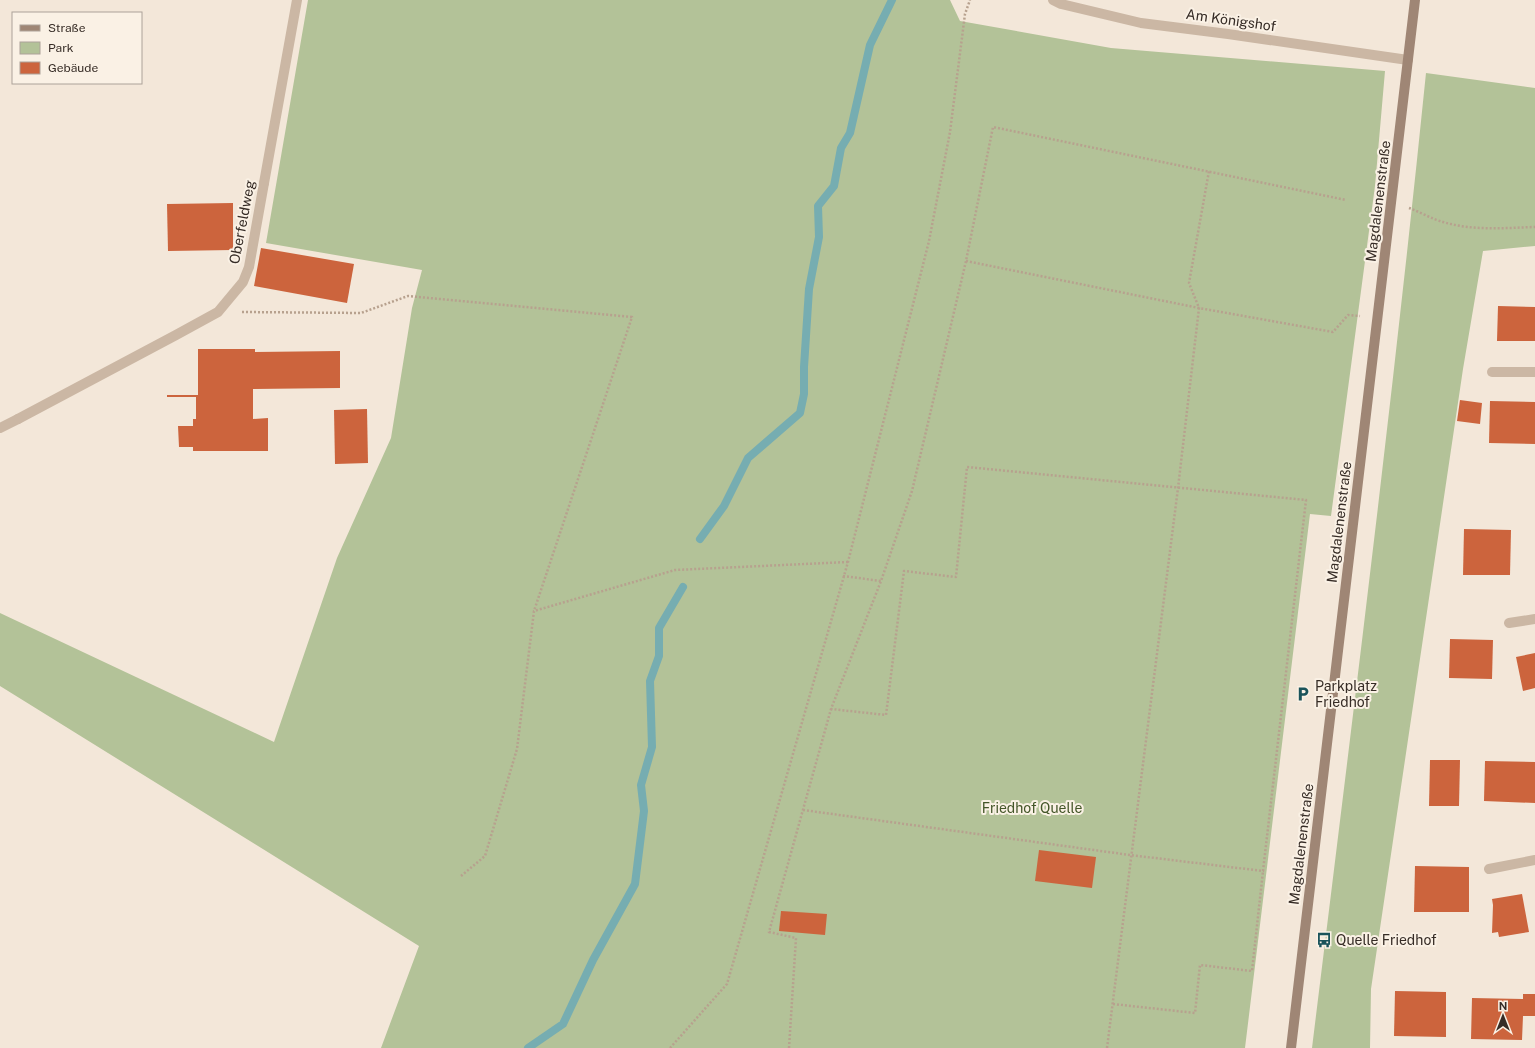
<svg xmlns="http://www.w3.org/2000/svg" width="1535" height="1048" font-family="'Public Sans',sans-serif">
  <rect width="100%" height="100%" fill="#f3e7d9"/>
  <g fill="#b3c298">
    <path d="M 308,0 L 950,0 L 960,21 L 1111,48 L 1385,71 L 1375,186 L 1331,516 L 1310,514 L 1245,1048 L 381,1048 L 419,946 L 0,686 L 0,613 L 274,742 L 337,558 L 391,438 L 412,308 L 422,270 L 266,243 Z"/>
    <path d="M 1426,73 L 1535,88 L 1535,246 L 1483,251 L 1463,369 L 1371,989 L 1370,1048 L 1312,1048 C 1352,723 1393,398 1426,73 Z"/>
  </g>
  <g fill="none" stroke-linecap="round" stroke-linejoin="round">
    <g stroke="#76adb1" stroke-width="8">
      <path d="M 700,539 L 724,506 L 748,458 L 800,413 L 804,394 L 804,367 L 809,289 L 819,237 L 818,206 L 834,186 L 841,148 L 850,133 L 870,45 L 892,0"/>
      <path d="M 528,1048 L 563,1024 L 593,960 L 635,884 L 644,811 L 641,785 L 652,747 L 650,681 L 659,656 L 659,628 L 683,587"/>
    </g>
  </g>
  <g fill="#cc643d">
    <path d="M 233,203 L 233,250 L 168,251 L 167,204 Z"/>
    <path d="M 261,248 L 354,264 L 347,303 L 254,286 Z"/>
    <path d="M 1498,306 L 1535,307 L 1535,341 L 1497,341 Z"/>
    <path d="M 198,349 L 255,349 L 255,352 L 340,351 L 340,388 L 253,389 L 253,419 L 268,418 L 268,451 L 193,451 L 193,447 L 179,447 L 178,426 L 193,426 L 193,419 L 196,419 L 196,397 L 167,397 L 167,395 L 198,395 Z"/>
    <path d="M 1460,400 L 1482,403 L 1480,424 L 1457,421 Z"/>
    <path d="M 1490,401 L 1535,402 L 1535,444 L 1489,443 Z"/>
    <path d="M 367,409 L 368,463 L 335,464 L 334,410 Z"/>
    <path d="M 1464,529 L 1511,530 L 1510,575 L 1463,575 Z"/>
    <path d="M 1450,639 L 1493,640 L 1492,679 L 1449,678 Z"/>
    <path d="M 1535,653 L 1535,688 L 1523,691 L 1516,657 Z"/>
    <path d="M 1430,760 L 1460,760 L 1459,806 L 1429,806 Z"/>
    <path d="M 1485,761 L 1535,762 L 1535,803 L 1484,801 Z"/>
    <path d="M 1039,850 L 1096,857 L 1092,888 L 1035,881 Z"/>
    <path d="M 1415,866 L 1469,867 L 1469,912 L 1414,912 Z"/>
    <path d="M 1522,894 L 1529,932 L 1499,937 L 1498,932 L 1492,933 L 1493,905 L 1492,899 Z"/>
    <path d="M 781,911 L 827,914 L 825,935 L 779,931 Z"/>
    <path d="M 1395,991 L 1446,992 L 1446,1037 L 1394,1036 Z"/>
    <path d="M 1523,994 L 1535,994 L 1535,1016 L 1523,1016 L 1522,1040 L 1471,1039 L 1472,998 L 1523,999 Z"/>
  </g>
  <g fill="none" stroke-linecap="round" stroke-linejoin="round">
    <g stroke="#b7a18e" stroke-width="2.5" stroke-dasharray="2 2" stroke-linecap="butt">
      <path d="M 1409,208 C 1420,212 1432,219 1443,222 C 1473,231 1504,228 1535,227"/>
      <path d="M 966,261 L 1199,308 L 1333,332 L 1348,315 L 1360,316"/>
      <path d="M 242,312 L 361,313 L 408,296 L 632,317 L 534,611"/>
      <path d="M 843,576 L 881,581"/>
      <path d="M 803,810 L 1130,855 L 1263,871 L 1306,500 L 967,467 L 956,577 L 904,571 L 886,715 L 831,709"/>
      <path d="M 461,876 L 485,856 L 517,749 L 534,611 L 675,570 L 848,562"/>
      <path d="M 1113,1004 L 1195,1013 L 1200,965 L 1252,971 L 1263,871"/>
      <path d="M 670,1048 L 727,984 L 848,562 L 929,241 L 950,132 L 965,14 L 970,0"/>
      <path d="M 789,1048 L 796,938 L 769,932 L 831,709 L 881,581 L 912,491 L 966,261 L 993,127 L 1346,200"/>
      <path d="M 1107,1048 L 1178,488 L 1199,308 L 1189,283 L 1209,171"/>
    </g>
    <path stroke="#cbb7a4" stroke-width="10" d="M 18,419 L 176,335 L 218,312 L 243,282 L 249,267 L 264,183"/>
    <g stroke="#cbb7a4" stroke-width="10">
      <path d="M 1053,0 L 1061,4 L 1141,23 L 1228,34 L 1408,60"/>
      <path d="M 264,183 L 297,0"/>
      <path d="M 1492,372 L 1535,372"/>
      <path d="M 0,428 L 18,419"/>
      <path d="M 1509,623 L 1535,619"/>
      <path d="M 1489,869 L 1535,860"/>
    </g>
    <path stroke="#9f8675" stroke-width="10" d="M 1291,1048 L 1415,0"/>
  </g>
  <defs>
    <g id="parking-bare" transform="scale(1.2)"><path d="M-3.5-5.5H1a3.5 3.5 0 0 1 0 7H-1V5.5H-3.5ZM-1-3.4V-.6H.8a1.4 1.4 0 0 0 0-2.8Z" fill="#1a535a" stroke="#faf1e5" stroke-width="2.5" paint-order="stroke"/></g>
    <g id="bus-bare" transform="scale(1.2)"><path d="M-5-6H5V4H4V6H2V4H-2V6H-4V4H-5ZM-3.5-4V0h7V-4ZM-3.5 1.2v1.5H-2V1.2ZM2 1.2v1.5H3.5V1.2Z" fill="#1a535a" stroke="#faf1e5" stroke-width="2.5" paint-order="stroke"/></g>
  </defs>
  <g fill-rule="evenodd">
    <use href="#parking-bare" x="1303" y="694"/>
    <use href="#bus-bare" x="1324" y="940"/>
  </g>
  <g text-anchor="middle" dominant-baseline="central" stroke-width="4" stroke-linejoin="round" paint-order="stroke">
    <g font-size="14" fill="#362c26" stroke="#faf1e5">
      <text transform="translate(1231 20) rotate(8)">Am Königshof</text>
      <text transform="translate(1378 201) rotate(-83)">Magdalenenstraße</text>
      <text transform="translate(242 222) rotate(-79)">Oberfeldweg</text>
      <text transform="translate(1339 522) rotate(-83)">Magdalenenstraße</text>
      <text transform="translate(1301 844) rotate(-83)">Magdalenenstraße</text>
    </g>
    <g font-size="14" fill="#362c26" stroke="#faf1e5" text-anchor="start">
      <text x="1315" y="686">Parkplatz<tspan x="1315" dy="16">Friedhof</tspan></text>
      <text x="1336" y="940">Quelle Friedhof</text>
    </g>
    <g font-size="14" fill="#445629" stroke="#faf1e5">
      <text x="1032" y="808">Friedhof Quelle</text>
    </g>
  </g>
  <rect x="12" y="12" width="130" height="72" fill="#faf1e5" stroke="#aca299"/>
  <rect x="20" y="25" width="20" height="6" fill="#9f8675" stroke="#aca299"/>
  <text x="48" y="32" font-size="12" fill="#362c26">Straße</text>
  <rect x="20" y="42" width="20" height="12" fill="#b3c298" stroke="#aca299"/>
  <text x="48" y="52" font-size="12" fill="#362c26">Park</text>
  <rect x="20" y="62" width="20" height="12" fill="#cc643d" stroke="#aca299"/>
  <text x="48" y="72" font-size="12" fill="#362c26">Gebäude</text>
  <g transform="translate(1503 1016)" stroke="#faf1e5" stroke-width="3" paint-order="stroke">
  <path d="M0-3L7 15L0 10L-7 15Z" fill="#362c26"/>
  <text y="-6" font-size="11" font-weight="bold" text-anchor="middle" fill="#362c26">N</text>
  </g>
</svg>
